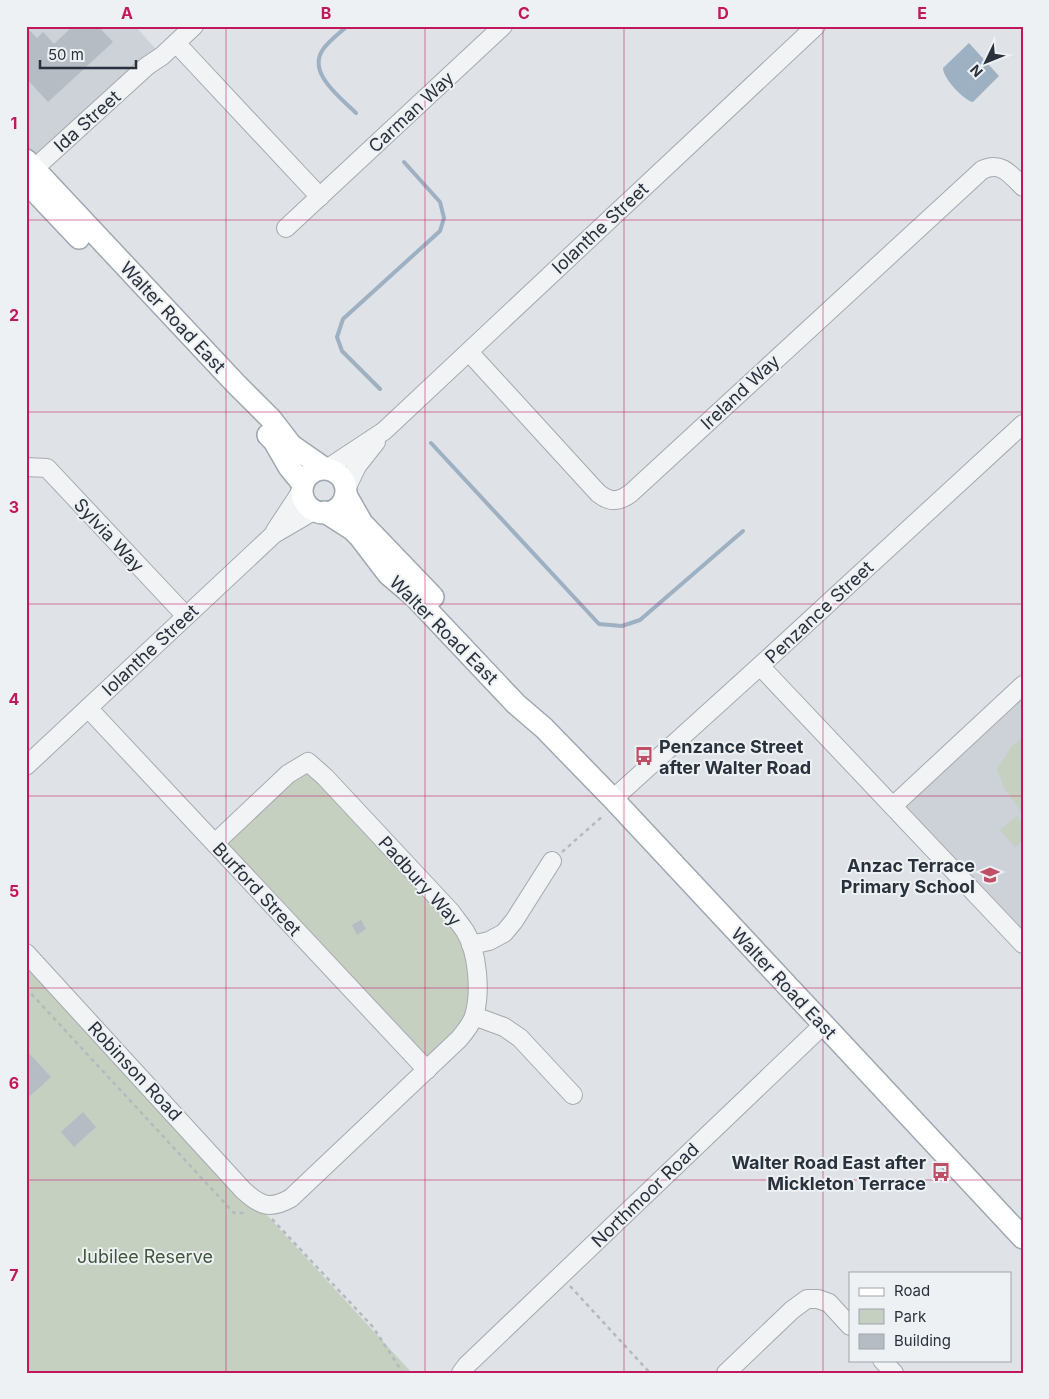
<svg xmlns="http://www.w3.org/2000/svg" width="1049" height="1399" font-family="Inter,sans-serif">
  <rect width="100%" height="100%" fill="#dfe2e7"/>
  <g fill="#cdd1d8">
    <path d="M 26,26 L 135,26 L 162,56 L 34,169 L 26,160 Z"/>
    <path d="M 1023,685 L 1023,944 L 893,806 Z"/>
  </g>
  <g fill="#c5d0c1">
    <path d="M 1023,737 L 1023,814 L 1004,788 L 997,769 L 1011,747 Z"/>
    <path d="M 308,762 L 466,932 L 474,1016 L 427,1070 L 215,843 Z"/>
    <path d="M 1017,816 L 1023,824 L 1023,841 L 1015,847 L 1000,830 Z"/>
    <path d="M 26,953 L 412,1373 L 26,1373 Z"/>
  </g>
  <path fill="#9db1c3" d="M 969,43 L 999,76 L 973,102 C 963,100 943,78 943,68 Z"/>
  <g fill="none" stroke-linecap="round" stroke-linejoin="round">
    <g stroke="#9db1c3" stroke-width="4">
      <path d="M 347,26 C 340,33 330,40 324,48 C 305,72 341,98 356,113"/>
      <path d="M 380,389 L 342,351 L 337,337 L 343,319 L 440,231 L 444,218 L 440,202 L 404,162"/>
      <path d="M 431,443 L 599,624 L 622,626 L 640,620 L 743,531"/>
    </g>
  </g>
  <g fill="#b6bcc3">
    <path d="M 73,26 L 98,26 L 113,42 L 48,102 L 26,78 L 26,27 L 37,38 L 43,32 L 54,44 Z"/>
    <path d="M 361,920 L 366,929 L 357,935 L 352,925 Z"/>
    <path d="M 26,1050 L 51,1077 L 30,1096 L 26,1092 Z"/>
    <path d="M 83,1112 L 96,1127 L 74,1147 L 61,1132 Z"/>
  </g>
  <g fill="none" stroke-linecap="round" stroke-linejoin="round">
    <g stroke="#a5a9b0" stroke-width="20">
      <g id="minor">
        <path d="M 176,43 L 320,197"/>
        <path d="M 26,176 L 147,66 L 162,56 L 194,26"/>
        <path d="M 286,228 L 503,26"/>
        <path d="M 469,352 L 598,493 C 610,503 619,502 631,493 L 982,170 C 1001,161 1010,174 1023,187"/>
        <path d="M 26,467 L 47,468 L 186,616"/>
        <path d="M 328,468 L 384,431 L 816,26"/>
        <path d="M 346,489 L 357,466 L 376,442"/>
        <path d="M 275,531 L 302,490"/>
        <path d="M 760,666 L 1023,944"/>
        <path d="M 88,708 L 427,1070"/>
        <path d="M 26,766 L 274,534 L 315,510"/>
        <path d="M 613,799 L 760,666 L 1023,424"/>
        <path d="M 893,806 L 1023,685"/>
        <path d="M 471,945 L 489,941 L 504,933 L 514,921 L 552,861"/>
        <path d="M 26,953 L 243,1190 C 260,1206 270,1210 291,1198 L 459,1039 C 465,1032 471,1025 474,1016 C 481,993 478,952 465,931 C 461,925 456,919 451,912 L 325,777 L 308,762 L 288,774 L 215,843"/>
        <path d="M 474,1016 L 504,1027 L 520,1038 L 573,1095"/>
        <path d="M 882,1360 L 894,1373"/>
        <path d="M 461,1373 L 467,1365 L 823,1025"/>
        <path d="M 726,1373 L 792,1310 L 807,1299 L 818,1299 L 829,1303 L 850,1326"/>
      </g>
    </g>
    <g stroke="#9fa7b1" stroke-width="24">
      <g id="major">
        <path d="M 26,160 L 235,383 L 271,419 L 291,445 L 324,468"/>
        <path d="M 26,182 L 79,238"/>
        <path d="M 268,435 L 274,441 L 289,467 L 303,484"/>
        <circle cx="324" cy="491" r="22"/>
        <path d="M 346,495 L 362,523 L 433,597"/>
        <path d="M 325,512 L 353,530 L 359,536 L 388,574 L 414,596 L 516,704 L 544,728 L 613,799 L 1023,1238"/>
      </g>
    </g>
    <g stroke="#b5b9be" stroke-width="2.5" stroke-dasharray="4 4" stroke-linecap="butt">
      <path d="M 562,852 L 604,815"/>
      <path d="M 26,988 L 234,1213 L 246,1213"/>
      <path d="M 272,1219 L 373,1327 L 403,1373"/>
      <path d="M 570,1286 L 650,1373"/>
    </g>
    <use href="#minor" stroke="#f1f3f5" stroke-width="18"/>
    <use href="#major" stroke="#fff" stroke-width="21"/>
  </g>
  <path fill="none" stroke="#c2185b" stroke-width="1" stroke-opacity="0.55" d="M 226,26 L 226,1373M 425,26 L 425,1373M 624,26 L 624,1373M 823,26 L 823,1373M 26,220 L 1023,220M 26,412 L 1023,412M 26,604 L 1023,604M 26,796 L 1023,796M 26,988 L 1023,988M 26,1180 L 1023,1180"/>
  <defs>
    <g id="bus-bare" transform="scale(1.5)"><path d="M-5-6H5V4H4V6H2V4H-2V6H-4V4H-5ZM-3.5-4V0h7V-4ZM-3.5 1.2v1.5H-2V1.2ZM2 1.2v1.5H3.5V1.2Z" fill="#c04f65" stroke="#eef1f4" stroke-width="2.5" paint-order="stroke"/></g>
    <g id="school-bare" transform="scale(1.5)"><path d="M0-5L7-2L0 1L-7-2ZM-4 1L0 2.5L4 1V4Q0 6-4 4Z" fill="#c04f65" stroke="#eef1f4" stroke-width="2.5" paint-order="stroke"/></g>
  </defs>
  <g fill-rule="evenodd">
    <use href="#bus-bare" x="644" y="756"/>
    <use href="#school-bare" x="990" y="875"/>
    <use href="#bus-bare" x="941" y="1172"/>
  </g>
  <g text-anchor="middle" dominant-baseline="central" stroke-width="4" stroke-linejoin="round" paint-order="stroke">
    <g font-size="18" fill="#29313c" stroke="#eef1f4">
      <text transform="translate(411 112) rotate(-43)">Carman Way</text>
      <text transform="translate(87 121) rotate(-42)">Ida Street</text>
      <text transform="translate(600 228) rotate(-43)">Iolanthe Street</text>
      <text transform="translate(173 317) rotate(47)">Walter Road East</text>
      <text transform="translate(740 392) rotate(-43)">Ireland Way</text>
      <text transform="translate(109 535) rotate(47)">Sylvia Way</text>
      <text transform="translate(819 612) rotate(-43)">Penzance Street</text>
      <text transform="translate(444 630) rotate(45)">Walter Road East</text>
      <text transform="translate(150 650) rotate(-43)">Iolanthe Street</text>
      <text transform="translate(420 881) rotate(48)">Padbury Way</text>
      <text transform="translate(257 889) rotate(47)">Burford Street</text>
      <text transform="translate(784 983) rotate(47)">Walter Road East</text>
      <text transform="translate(135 1071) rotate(47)">Robinson Road</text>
      <text transform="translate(645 1195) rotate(-44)">Northmoor Road</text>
    </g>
    <g font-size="18" font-weight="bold" fill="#29313c" stroke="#eef1f4" text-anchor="end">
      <text x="659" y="746" text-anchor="start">Penzance Street<tspan x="659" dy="21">after Walter Road</tspan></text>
      <text x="975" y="865">Anzac Terrace<tspan x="975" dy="21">Primary School</tspan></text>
      <text x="926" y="1162">Walter Road East after<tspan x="926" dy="21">Mickleton Terrace</tspan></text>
    </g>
    <g font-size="18" fill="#3f5638" stroke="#eef1f4">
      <text x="145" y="1256">Jubilee Reserve</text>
    </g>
  </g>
  <rect width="1049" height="1399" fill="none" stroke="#eef1f4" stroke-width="55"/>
  <rect x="849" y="1272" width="162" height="90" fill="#eef1f4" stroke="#9fa4aa"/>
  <rect x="859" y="1288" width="25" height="8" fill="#ffffff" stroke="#9fa4aa"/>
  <text x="894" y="1296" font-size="15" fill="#29313c">Road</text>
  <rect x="859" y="1309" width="25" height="15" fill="#c5d0c1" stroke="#9fa4aa"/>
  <text x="894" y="1322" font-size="15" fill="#29313c">Park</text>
  <rect x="859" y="1334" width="25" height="15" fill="#b6bcc3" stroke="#9fa4aa"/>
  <text x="894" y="1346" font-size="15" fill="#29313c">Building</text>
  <g transform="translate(986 62) rotate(227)" stroke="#eef1f4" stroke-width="4" paint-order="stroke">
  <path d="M0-4L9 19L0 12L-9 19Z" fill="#29313c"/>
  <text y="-8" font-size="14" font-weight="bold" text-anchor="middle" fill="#29313c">N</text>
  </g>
  <path d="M40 60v8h96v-8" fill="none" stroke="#29313c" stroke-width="2.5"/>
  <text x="48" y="60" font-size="15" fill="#29313c" stroke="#eef1f4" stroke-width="4" paint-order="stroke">50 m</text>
  <rect x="28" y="28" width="994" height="1344" fill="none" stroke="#c2185b" stroke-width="2"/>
  <g font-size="16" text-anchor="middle" font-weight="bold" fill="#c2185b">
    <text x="127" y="19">A</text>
    <text x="326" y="19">B</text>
    <text x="524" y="19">C</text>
    <text x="723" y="19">D</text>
    <text x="922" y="19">E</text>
    <text x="14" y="129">1</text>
    <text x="14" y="321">2</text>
    <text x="14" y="513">3</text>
    <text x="14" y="705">4</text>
    <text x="14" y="897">5</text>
    <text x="14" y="1089">6</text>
    <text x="14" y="1281">7</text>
  </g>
</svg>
